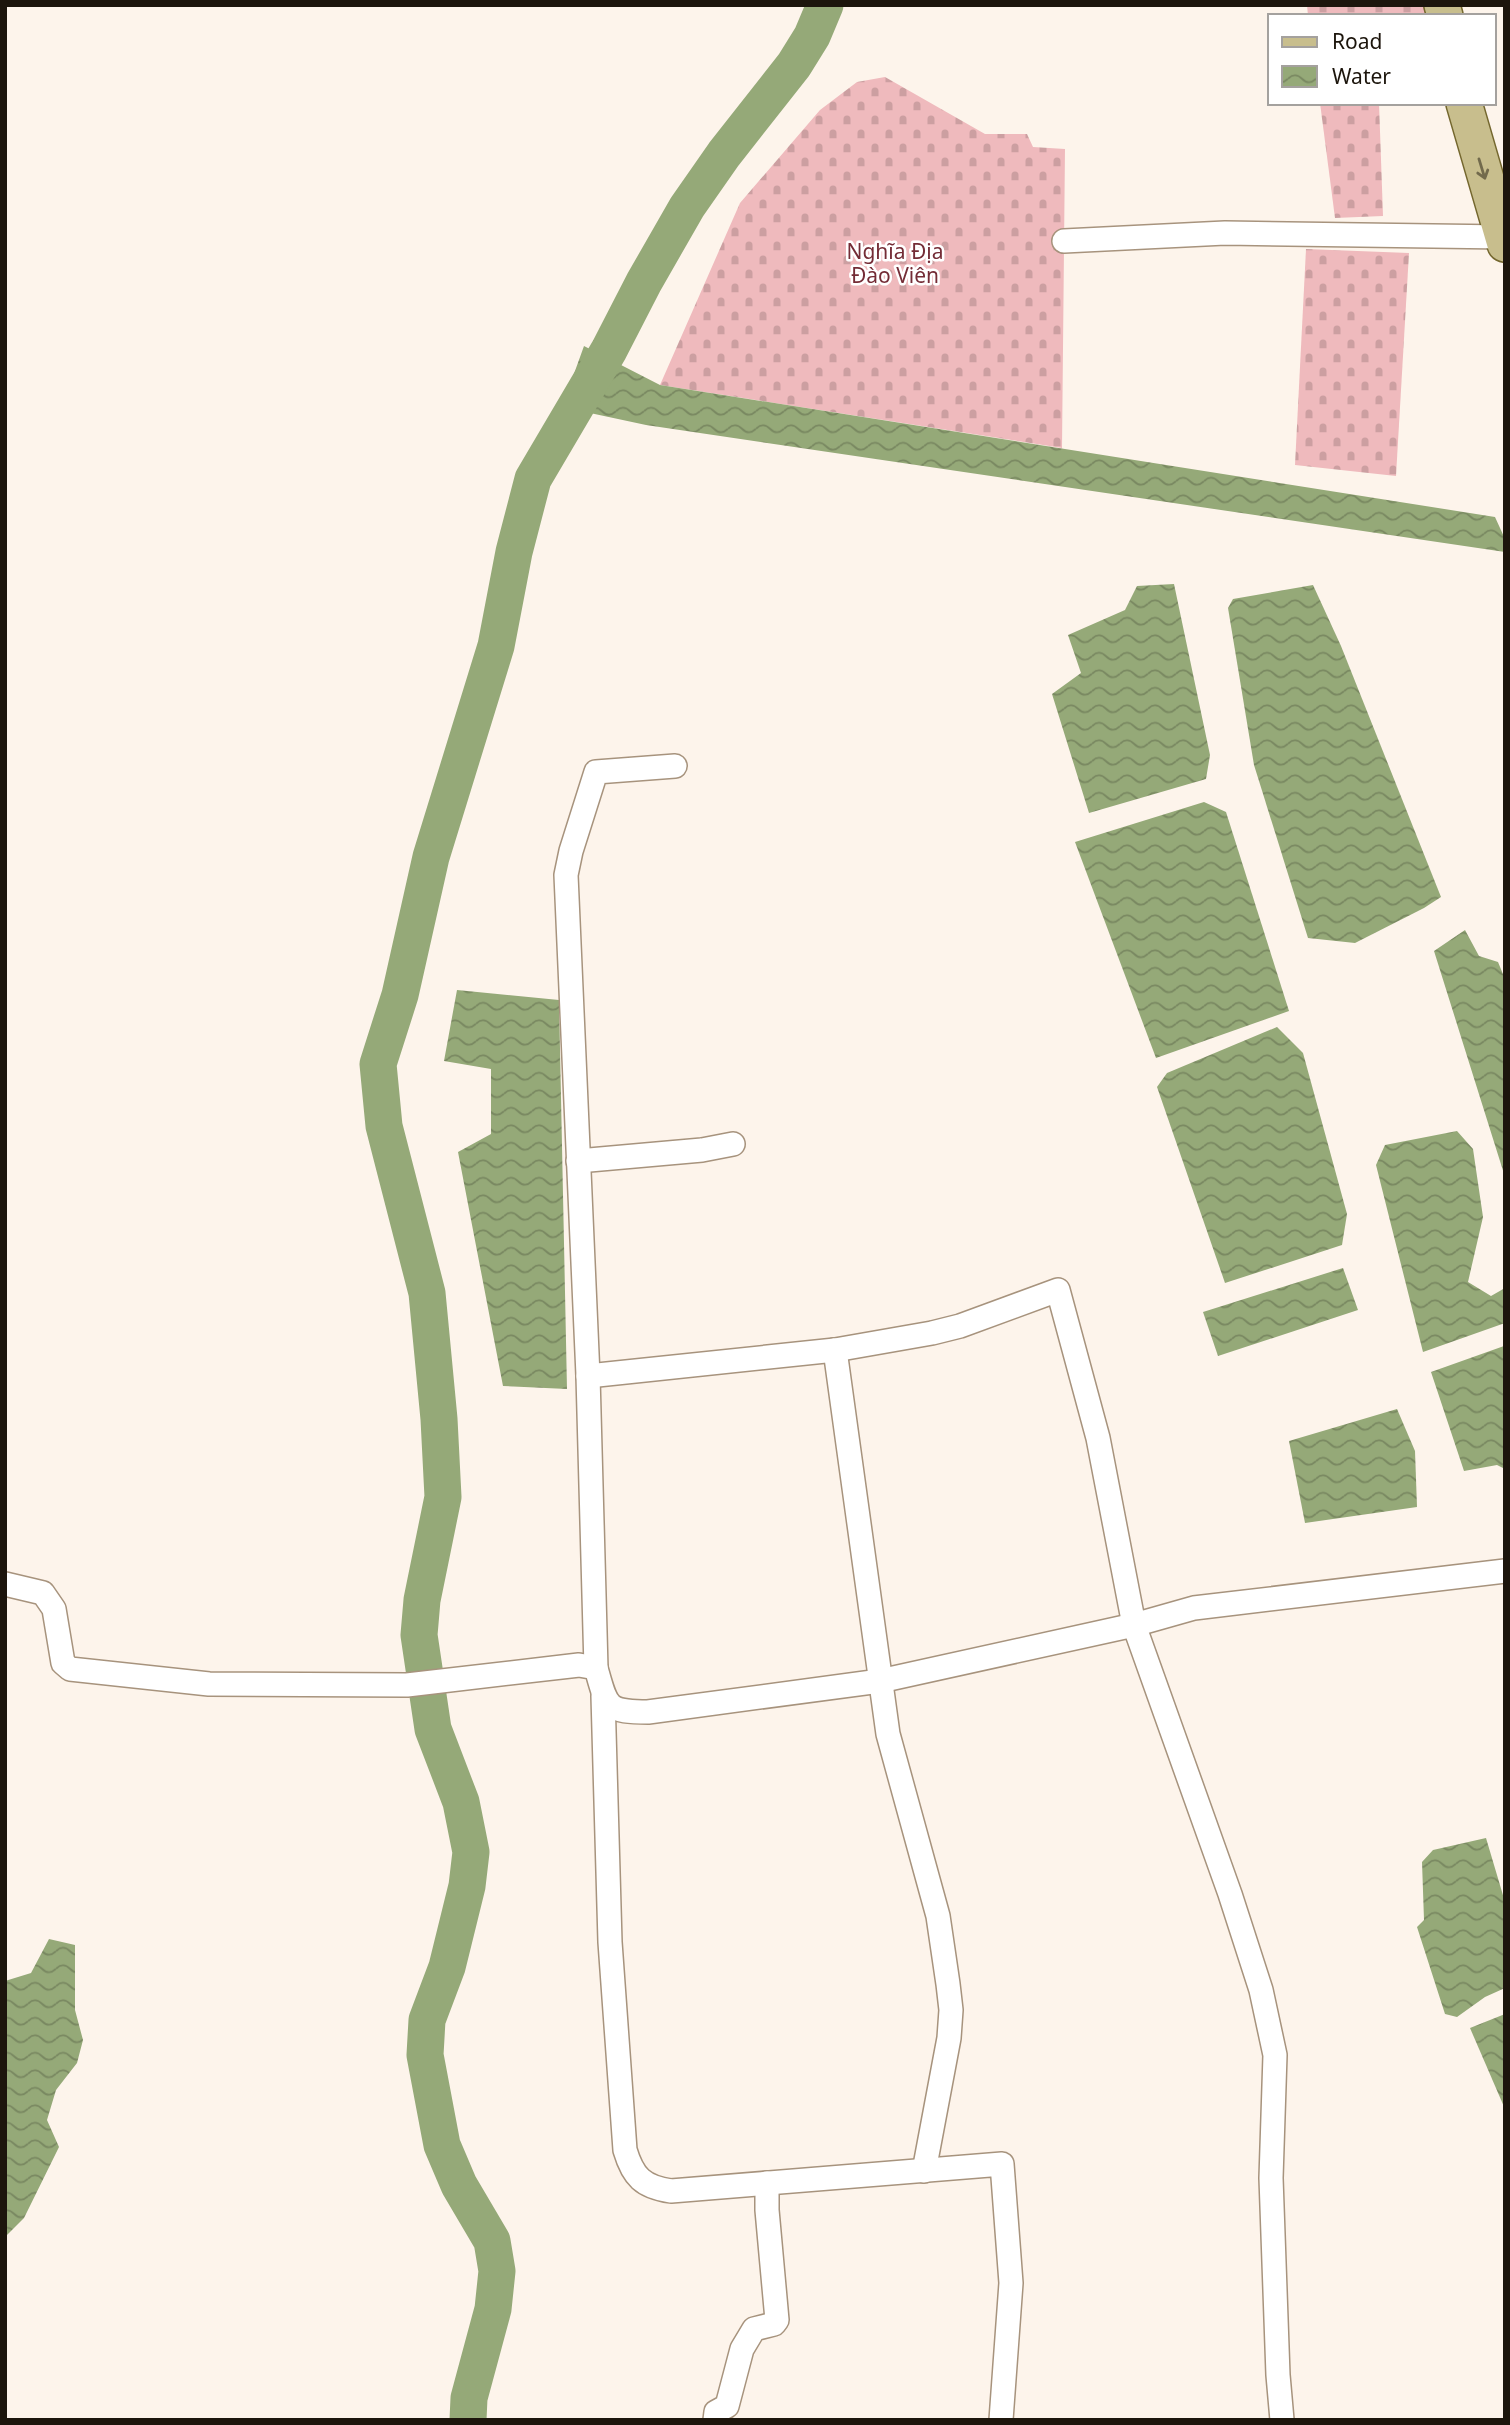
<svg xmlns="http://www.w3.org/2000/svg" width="1510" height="2425" font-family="'Noto Sans',sans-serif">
  <defs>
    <pattern id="cemetery-stones" width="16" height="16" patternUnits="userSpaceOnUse" patternTransform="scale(1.75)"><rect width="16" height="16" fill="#efbabd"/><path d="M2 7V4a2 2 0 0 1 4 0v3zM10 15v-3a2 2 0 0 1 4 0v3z" fill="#cc9fa1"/></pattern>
    <pattern id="water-waves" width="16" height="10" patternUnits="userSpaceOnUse" patternTransform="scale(1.75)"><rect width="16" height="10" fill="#95a978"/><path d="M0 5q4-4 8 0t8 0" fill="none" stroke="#798861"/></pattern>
  </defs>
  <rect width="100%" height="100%" fill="#fdf4eb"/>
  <g fill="url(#cemetery-stones)">
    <path d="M 1307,5 L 1427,5 L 1431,16 L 1308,16 Z"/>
    <path d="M 885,77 L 985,134 L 1027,134 L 1033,147 L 1065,149 L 1062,448 L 660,385 L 740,203 L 820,110 L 857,82 Z"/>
    <path d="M 1320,103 L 1379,103 L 1383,216 L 1335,218 Z"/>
    <path d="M 1306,249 L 1409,253 L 1396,476 L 1295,465 Z"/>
  </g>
  <g fill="url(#water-waves)">
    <path d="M 584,346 L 660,385 L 1495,517 L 1505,539 L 1505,552 L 646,425 L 562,407 Z"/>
    <path d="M 1174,584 L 1210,755 L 1206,779 L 1089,813 L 1052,694 L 1081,673 L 1068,635 L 1125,610 L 1137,586 Z"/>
    <path d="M 1313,585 L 1341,646 L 1441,897 L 1424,908 L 1355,943 L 1308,938 L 1254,765 L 1228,608 L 1233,599 Z"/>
    <path d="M 1204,802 L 1226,812 L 1289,1011 L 1156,1058 L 1075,842 Z"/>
    <path d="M 1465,930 L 1479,956 L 1498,962 L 1505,979 L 1505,1177 L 1434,951 Z"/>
    <path d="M 457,990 L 559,1000 L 567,1389 L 503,1386 L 458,1152 L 491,1134 L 491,1069 L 444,1061 Z"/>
    <path d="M 1277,1027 L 1303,1053 L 1347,1214 L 1342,1245 L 1225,1283 L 1157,1087 L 1167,1073 Z"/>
    <path d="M 1457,1131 L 1473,1149 L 1483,1217 L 1468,1282 L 1491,1296 L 1505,1288 L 1505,1323 L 1423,1352 L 1376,1165 L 1385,1145 Z"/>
    <path d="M 1343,1268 L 1358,1310 L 1218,1356 L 1203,1312 Z"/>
    <path d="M 1504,1346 L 1505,1469 L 1497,1465 L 1464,1471 L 1431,1372 Z"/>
    <path d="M 1397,1409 L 1415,1451 L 1417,1507 L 1305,1523 L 1289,1441 Z"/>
    <path d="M 1486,1838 L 1505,1902 L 1505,1988 L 1485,1997 L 1457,2017 L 1445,2014 L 1417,1927 L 1424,1920 L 1422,1862 L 1433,1850 Z"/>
    <path d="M 49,1939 L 75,1945 L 75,2010 L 83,2040 L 77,2063 L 56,2090 L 47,2120 L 59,2147 L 24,2218 L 5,2237 L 5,1981 L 31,1973 Z"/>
    <path d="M 1505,2014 L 1505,2109 L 1470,2028 Z"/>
  </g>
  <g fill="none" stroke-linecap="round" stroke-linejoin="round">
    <path stroke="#95a978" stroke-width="37" d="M 468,2420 L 469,2398 L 493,2309 L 497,2271 L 492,2241 L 459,2185 L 442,2145 L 425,2055 L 427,2020 L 447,1967 L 467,1886 L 471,1852 L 461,1802 L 433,1729 L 419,1635 L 422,1600 L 443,1497 L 439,1419 L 427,1293 L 384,1126 L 378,1064 L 400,995 L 431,857 L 496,646 L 514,552 L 533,479 L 609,350 L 644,282 L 687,207 L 724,154 L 794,65 L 812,36 L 825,5"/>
    <g stroke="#a7937d" stroke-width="26">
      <g id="street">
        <path d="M 1064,241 L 1225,233 L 1505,237"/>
        <path d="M 578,1161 L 702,1150 L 733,1144"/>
        <path d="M 835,1350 L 888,1734 L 938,1916 L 948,1984 L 951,2010 L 949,2038 L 924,2171"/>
        <path d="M 588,1376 L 835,1350 L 932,1333 L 960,1326 L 1058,1290 L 1098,1438 L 1134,1625 L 1230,1894 L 1261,1990 L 1275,2055 L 1271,2178 L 1278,2375 L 1282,2420"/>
        <path d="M 5,1584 L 43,1593 L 54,1609 L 63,1663 L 70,1669 L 209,1684 L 407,1685 L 579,1665 L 596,1668 C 607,1707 606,1712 648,1712 L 880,1681 L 1134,1625 L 1194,1608 L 1505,1571"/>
        <path d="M 596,1668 L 588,1376 L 566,875 L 571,851 L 596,772 L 675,766"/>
        <path d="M 603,1696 L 610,1942 L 625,2150 C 633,2177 643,2187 671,2191 L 1002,2164 L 1011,2283 L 1001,2420"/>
        <path d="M 715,2420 L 716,2412 L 727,2406 L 742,2349 L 754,2329 L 774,2324 L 777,2320 L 767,2210 L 767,2183"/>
      </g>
    </g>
    <g stroke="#74672e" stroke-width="38">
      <g id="primary">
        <path d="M 1442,5 L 1445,16"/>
        <path d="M 1464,103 L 1505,244"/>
      </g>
    </g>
    <use href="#street" stroke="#fff" stroke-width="23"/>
    <use href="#primary" stroke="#c8be8d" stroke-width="35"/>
  </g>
  <defs><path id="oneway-shaft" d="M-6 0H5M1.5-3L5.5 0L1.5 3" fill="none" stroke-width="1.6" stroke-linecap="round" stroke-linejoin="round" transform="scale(1.75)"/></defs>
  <use stroke="#726a4c" href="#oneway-shaft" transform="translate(1482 169) rotate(73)"/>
  <g text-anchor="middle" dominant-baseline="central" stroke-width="5" stroke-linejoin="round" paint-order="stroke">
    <g font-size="21" fill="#742c36" stroke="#fff">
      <text x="895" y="251">Nghĩa Địa<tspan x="895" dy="24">Đào Viên</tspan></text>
    </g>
  </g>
  <rect width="1510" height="2425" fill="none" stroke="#1c150c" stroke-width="14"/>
  <rect x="1268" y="14" width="228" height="91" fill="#ffffff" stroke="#a4a19e" stroke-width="2"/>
  <rect x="1282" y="37" width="35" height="10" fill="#c8be8d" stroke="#a4a19e" stroke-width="2"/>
  <text x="1332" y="49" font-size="21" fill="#1c150c">Road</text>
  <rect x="1282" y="66" width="35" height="21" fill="url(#water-waves)" stroke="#a4a19e" stroke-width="2"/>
  <text x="1332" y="84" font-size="21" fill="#1c150c">Water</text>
</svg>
